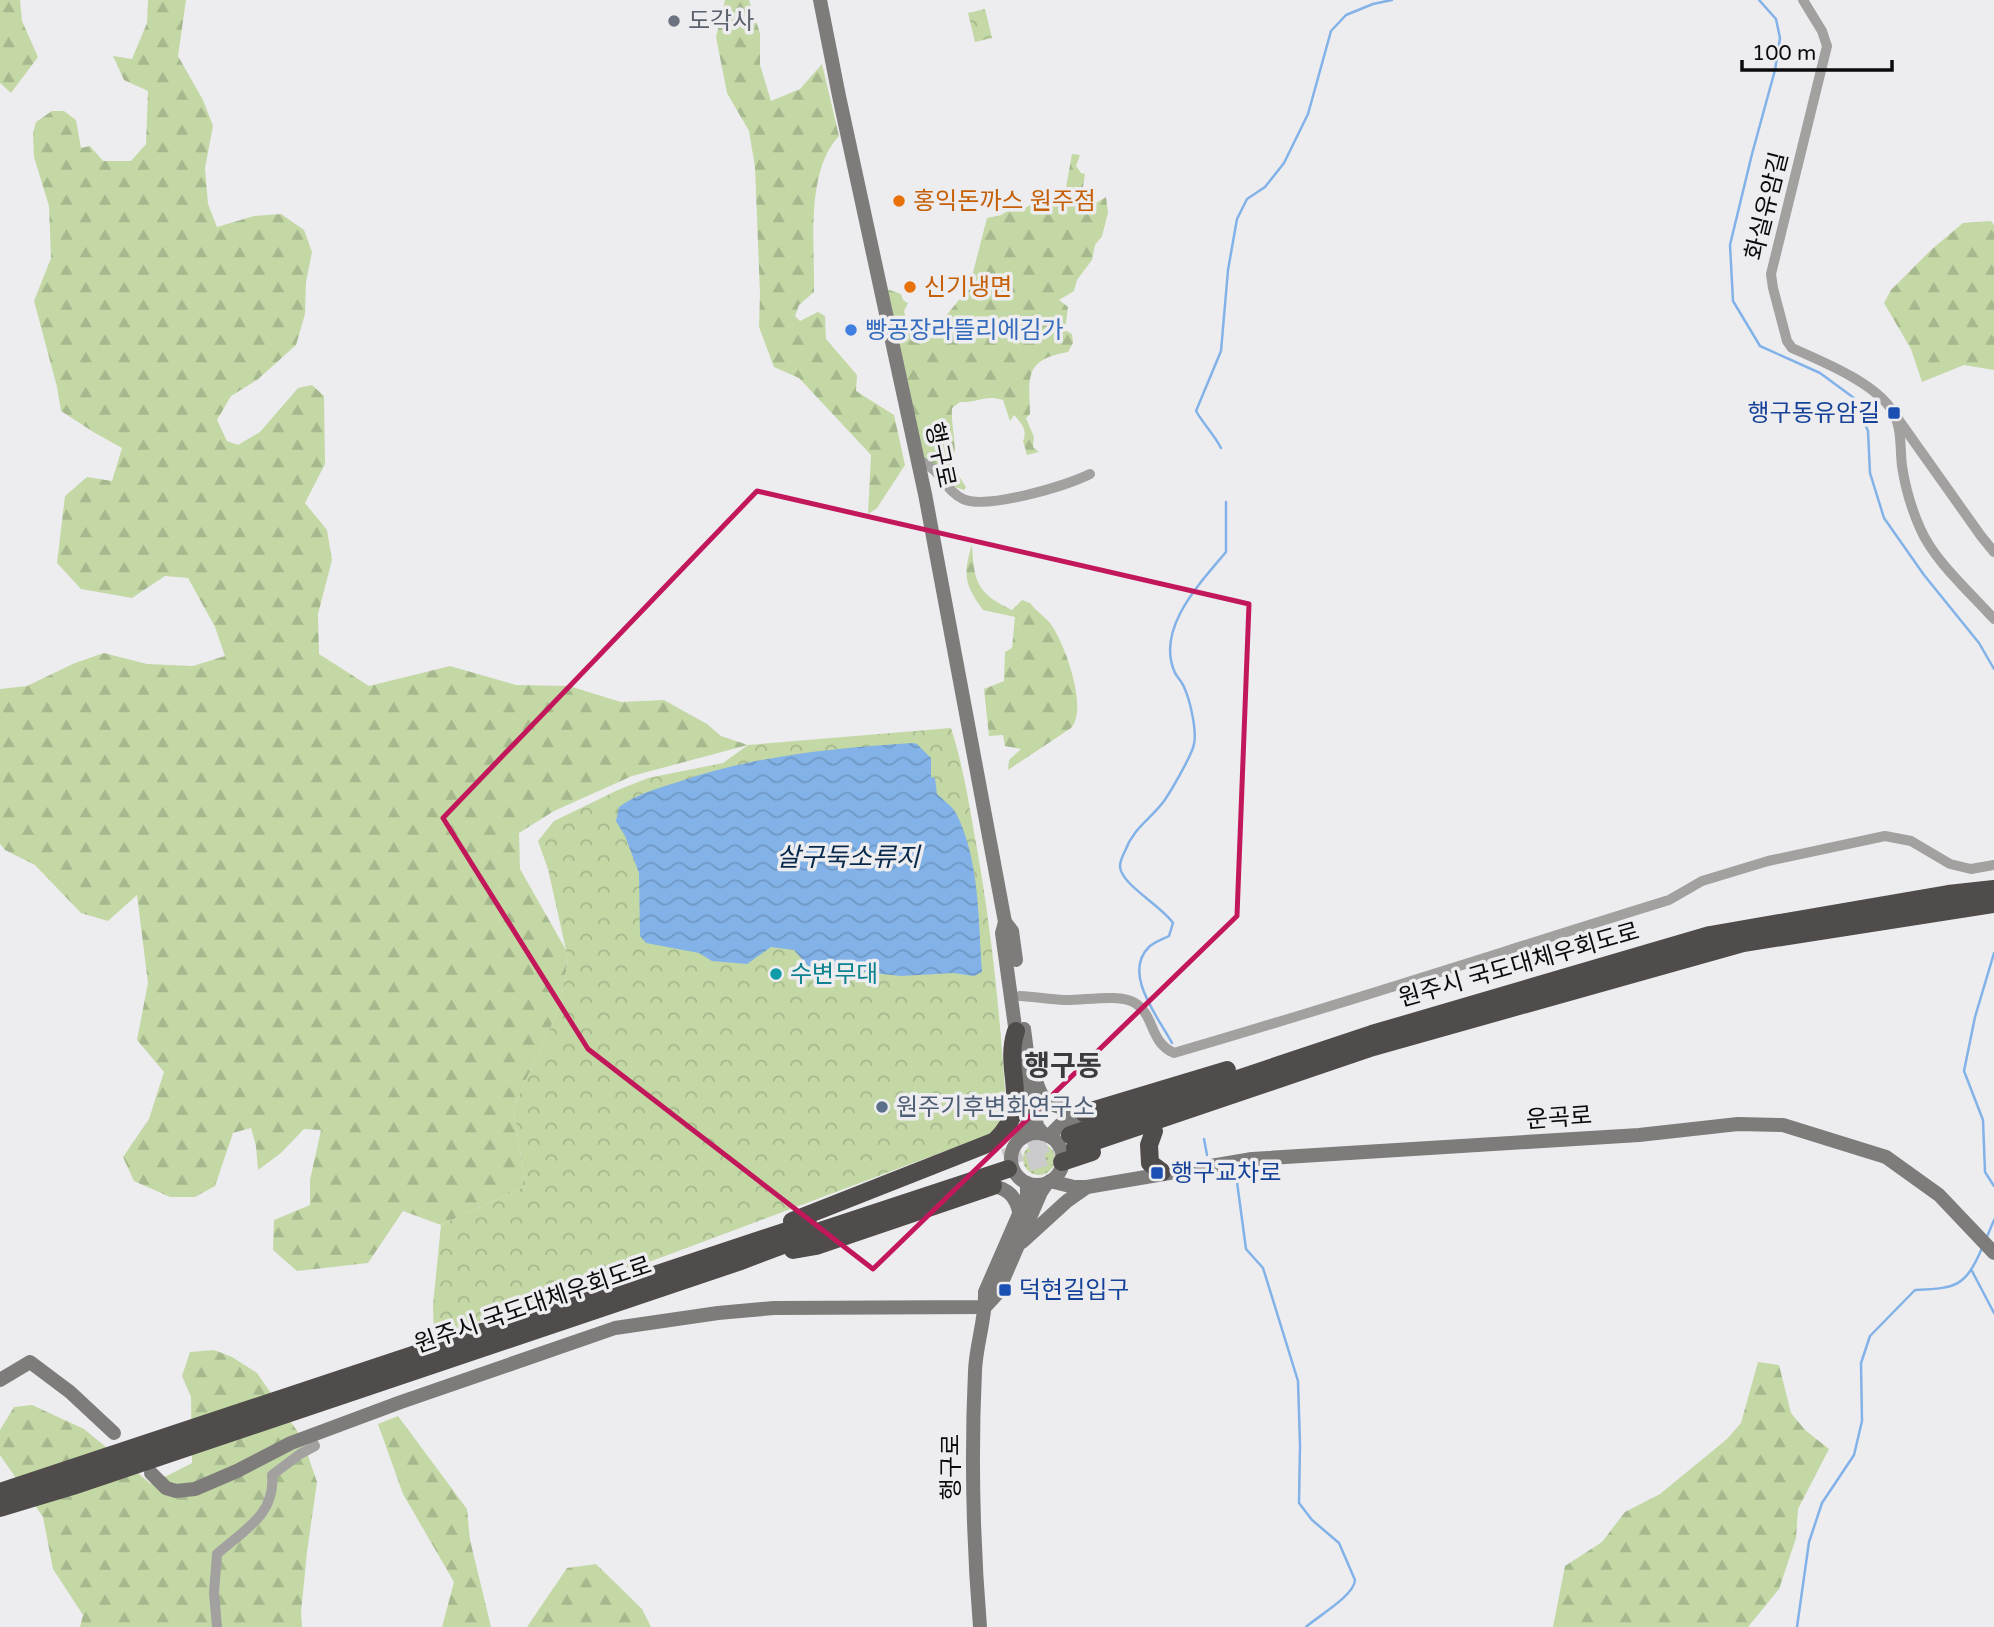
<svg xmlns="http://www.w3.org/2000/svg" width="1994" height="1627" font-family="'Varela Round','Noto Sans KR',sans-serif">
  <defs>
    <pattern id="grass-dots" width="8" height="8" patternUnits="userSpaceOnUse" patternTransform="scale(1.75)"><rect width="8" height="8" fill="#c3d8a5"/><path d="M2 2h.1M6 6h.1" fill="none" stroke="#a6b88d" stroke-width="1.8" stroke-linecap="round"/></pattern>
    <pattern id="forest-firs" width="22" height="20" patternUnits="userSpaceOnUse" patternTransform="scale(1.75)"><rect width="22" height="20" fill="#c3d8a5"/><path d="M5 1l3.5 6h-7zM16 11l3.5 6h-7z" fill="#a6b88d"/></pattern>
    <pattern id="park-crowns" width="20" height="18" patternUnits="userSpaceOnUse" patternTransform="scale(1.75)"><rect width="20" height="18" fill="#c3d8a5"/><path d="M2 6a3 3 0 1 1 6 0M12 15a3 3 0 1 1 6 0" fill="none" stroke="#a6b88d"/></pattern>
    <pattern id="water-waves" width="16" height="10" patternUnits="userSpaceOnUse" patternTransform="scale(1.75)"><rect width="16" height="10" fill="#82b2e7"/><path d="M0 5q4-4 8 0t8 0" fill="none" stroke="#6f98c5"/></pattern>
  </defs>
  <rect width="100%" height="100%" fill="#ededf0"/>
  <circle fill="url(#grass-dots)" cx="1039" cy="1159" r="16"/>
  <g fill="url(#forest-firs)">
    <path d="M 0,0 L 20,0 L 22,21 L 38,57 L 11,93 L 0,83 Z"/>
    <path d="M 148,0 L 186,0 L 178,56 L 203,100 L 213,126 L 205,168 L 208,204 L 217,227 L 254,216 L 281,214 L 304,230 L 312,252 L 306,282 L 305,314 L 296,345 L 257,380 L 231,396 L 217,420 L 227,441 L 238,445 L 260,432 L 298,388 L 312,385 L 324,396 L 325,464 L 305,503 L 327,530 L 332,560 L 318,614 L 319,654 L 369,686 L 450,666 L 516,685 L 569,686 L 621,702 L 664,700 L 707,724 L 721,736 L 748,745 L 632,776 L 554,811 L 519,833 L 520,869 L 566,950 L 568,959 L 560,1007 L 513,1108 L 526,1186 L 441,1225 L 403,1211 L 368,1263 L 297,1271 L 273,1250 L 274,1220 L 310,1205 L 310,1180 L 321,1130 L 304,1129 L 281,1153 L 258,1170 L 256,1146 L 251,1128 L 233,1133 L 215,1186 L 195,1197 L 170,1197 L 134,1181 L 123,1157 L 149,1119 L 164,1072 L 137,1040 L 148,983 L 137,895 L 108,921 L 81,913 L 35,865 L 5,850 L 0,844 L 0,689 L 27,686 L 75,663 L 104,653 L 147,664 L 193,666 L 225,656 L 215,627 L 188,578 L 165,576 L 132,598 L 81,589 L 57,563 L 65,496 L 87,477 L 112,481 L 122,448 L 95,433 L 61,411 L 57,387 L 34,301 L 51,258 L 49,206 L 34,157 L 33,133 L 36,122 L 52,111 L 64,111 L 76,120 L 81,148 L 90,146 L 103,161 L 131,161 L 146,144 L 148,91 L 124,80 L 113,56 L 132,59 L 147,23 Z"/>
    <path d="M 725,0 L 749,0 L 760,33 L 760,65 L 771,101 L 800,89 L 822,64 L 839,136 C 805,172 815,245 814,292 L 799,305 L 795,316 L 800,321 L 818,312 L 825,316 L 826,339 L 857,375 L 856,391 L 894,415 L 905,465 L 877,508 L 868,514 L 871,455 L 799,378 L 774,367 L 759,327 L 760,294 L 755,167 L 749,131 L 727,93 L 716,37 Z"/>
    <path d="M 1072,154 L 1080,155 L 1076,166 L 1081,173 L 1085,174 L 1083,187 L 1087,201 L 1096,203 L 1106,197 L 1108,213 L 1102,236 L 1095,245 L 1092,260 L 1077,280 L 1074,291 L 1059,300 L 1068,307 L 1065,330 L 1072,334 L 1073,343 L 1068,352 C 1024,360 1029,376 1030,414 L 1026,418 L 1034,437 L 1033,447 L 1039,452 L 1027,455 L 1023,441 C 1028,430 1021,423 1014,415 L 1010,421 L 1003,400 C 984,394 979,403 960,402 L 952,408 C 951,423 955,437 955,452 L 948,459 L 966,487 L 964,490 L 955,487 L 921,457 L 884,288 L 901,294 L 903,300 L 908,303 L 904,311 L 909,332 L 934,330 L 969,288 L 987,218 L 1001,215 L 1014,207 L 1027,207 L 1051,191 L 1065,193 Z"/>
    <path d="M 1991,221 L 1994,225 L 1994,370 L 1964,365 L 1922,382 L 1911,349 L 1884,303 L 1891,290 L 1932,249 L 1963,223 Z"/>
    <path d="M 972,544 C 974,581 976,593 1012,610 L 1022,600 L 1030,603 C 1036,611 1043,615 1050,623 C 1064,641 1089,709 1071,728 L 1008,770 L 1009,760 L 1021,749 L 1005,746 L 1003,735 L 989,736 L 984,689 L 1004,681 L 1005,652 L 1012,648 L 1015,617 L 983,610 C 964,584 963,575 972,544 Z"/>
    <path d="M 214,1350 L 232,1357 L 257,1373 L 302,1438 L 317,1482 L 307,1552 L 301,1613 L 302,1627 L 80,1627 L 83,1615 L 53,1569 L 43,1517 L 0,1455 L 0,1430 L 14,1407 L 32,1405 L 84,1429 L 151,1484 L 192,1463 L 191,1397 L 182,1376 L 190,1352 Z"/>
    <path d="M 1758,1362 L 1779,1365 L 1791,1413 L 1805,1430 L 1829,1449 L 1798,1509 L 1796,1538 L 1779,1589 L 1748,1627 L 1553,1627 L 1565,1566 L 1602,1542 L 1625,1512 L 1660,1494 L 1727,1439 L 1741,1423 Z"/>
    <path d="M 398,1416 L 467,1509 L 470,1540 L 491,1627 L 442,1627 L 454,1582 L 403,1494 L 378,1424 Z"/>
    <path d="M 596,1564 L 642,1609 L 651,1627 L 527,1627 L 567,1568 Z"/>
  </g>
  <g fill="url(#park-crowns)">
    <path d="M 985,9 L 992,38 L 975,42 L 968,13 Z"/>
    <path d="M 951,728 C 962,762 968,797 974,832 C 991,923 1000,1013 1006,1105 L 1005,1115 L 993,1133 L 657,1259 L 434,1337 L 433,1305 L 441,1225 L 526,1186 L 513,1108 L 560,1007 L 568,959 L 548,869 L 538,841 L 554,821 L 618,790 L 648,778 L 723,763 L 748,745 Z"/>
  </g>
  <path fill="url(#water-waves)" d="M 913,743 L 917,744 L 931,758 L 931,777 L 935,778 L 937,794 C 943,800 952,806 956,813 C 980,861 978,920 982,972 L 974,976 L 953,973 L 901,976 L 808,966 L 794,950 L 771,947 L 747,964 L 712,961 L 699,953 L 646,943 L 640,936 L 639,873 L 625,836 L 616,821 L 619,807 C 637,794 656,789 678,782 C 753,756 833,748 913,743 Z"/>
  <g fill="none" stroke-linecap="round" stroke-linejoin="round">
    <g stroke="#82b2e7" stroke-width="2.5">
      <path d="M 1759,0 L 1776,19 L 1780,38 L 1775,70 L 1752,154 L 1730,245 L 1733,301 L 1760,346 L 1820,373 L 1854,398 L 1868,431 L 1870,473 L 1884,518 L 1924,575 L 1979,643 L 1994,669"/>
      <path d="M 1221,448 C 1214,434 1204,425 1196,411 L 1221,351 L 1228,270 L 1237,219 L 1247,199 L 1265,187 L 1284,163 L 1308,114 L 1331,31 L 1346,15 L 1373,4 L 1392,0"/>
      <path d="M 1994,953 L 1975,1017 L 1964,1071 L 1983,1120 L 1985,1172 L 1994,1186"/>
      <path d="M 1172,1043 C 1158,1017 1122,973 1149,947 C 1154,942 1163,939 1169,936 L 1173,923 C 1162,906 1120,884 1120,866 C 1120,861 1123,855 1125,851 C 1134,827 1150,820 1164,801 C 1171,791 1192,755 1194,744 C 1197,730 1190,700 1184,687 C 1182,682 1178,678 1175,673 C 1155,629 1200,583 1226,552 L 1226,502"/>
      <path d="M 1204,1139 L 1207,1155"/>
      <path d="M 1237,1182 L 1246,1249 L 1263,1268 L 1298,1381 L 1300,1445 L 1299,1503 L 1312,1520 L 1339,1543 L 1355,1580 C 1354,1596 1318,1616 1306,1627"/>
      <path d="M 1986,1239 L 1994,1220"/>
      <path d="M 1972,1271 L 1994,1313"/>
      <path d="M 1797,1627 L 1809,1542 L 1822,1503 L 1854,1455 L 1862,1421 L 1861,1363 L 1870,1336 L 1915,1290 C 1955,1288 1965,1288 1982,1248"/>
    </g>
    <g stroke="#cbcbce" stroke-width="18" stroke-dasharray="18 9" stroke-linecap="butt">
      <path d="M 1004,1158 L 1070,1135"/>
      <path d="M 1028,1162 L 1075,1148"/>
    </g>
    <g stroke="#a2a1a0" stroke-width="10">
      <path d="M 1803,0 L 1822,31 L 1827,46 L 1771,274 L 1773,288 L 1787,341 L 1792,348 C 1821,361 1879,384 1894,414 C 1902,430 1900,450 1902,466 C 1905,486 1912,510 1920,528 C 1934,561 1970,592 1994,619"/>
      <path d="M 1898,419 L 1981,536 L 1994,552"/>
      <path d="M 918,459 C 924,463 931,467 936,472 C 946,482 949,492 963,499 C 986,510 1066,486 1090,474"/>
      <path d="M 1020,996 C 1035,997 1049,999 1064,1000 C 1082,1001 1120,993 1135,1003 C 1155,1015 1149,1042 1174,1053 C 1340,1005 1504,951 1669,900 L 1702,881 L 1768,861 L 1885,836 L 1911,841 L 1950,864 L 1971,869 L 1994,865"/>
      <path d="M 217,1627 L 214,1593 L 217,1554 C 244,1530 276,1514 272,1475 L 300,1454 L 315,1446 L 310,1436"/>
    </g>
    <g stroke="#7e7c7b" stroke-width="14">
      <path d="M 820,0 L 839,96 L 925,494 L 1005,922 L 1002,933 L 1017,1041"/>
      <path d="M 1005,922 L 1012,931 L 1016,960"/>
      <path d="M 1024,1029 L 1030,1075"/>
      <path d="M 1021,1065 C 1024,1087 1035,1118 1022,1138"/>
      <path d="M 1033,1065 C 1039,1104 1047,1105 1084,1113"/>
      <path d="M 1034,1109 L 1037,1126 L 1043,1134"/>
      <circle cx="1037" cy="1159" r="26"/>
      <path d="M 1049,1136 L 1060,1125 L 1084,1113"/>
      <path d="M 1050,1181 L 1074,1187 L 1087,1187 L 1252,1159 L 1639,1135 L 1738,1124 L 1783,1125 L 1886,1157 L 1939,1195 L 1994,1253"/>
      <path d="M 993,1186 C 1008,1189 1015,1196 1019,1211"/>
      <path d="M 1022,1242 L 1067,1201 L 1087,1187"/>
      <path d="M 0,1380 L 30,1362 L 70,1392 L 114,1433"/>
      <path d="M 151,1473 L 166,1488 L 176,1491 L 195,1489 L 237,1471 L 291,1443 L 401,1402 L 615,1328 L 718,1313 L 774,1308 L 985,1307 L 997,1294 L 1041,1192 L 1047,1183"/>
      <path d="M 980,1627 C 973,1542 971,1456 975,1371 C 976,1344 986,1319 985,1292 L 1027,1196 L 1027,1183"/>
    </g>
    <g stroke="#4f4c4b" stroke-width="18">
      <path d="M 1084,1113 L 1227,1070"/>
      <path d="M 1154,1131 L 1149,1145 L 1150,1163 L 1162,1172"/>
      <path d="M 1070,1135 L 1372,1034 L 1710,935 L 1948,894 L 1994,889"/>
      <path d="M 1075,1148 L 1373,1047 L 1743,943 L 1994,904"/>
      <path d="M 1062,1162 L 1092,1152"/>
      <path d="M 792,1221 L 995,1141 C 1034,1104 1002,1073 1016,1031"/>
      <path d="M 793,1250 L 816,1246 L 993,1186"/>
      <path d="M 0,1492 L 808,1224"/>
      <path d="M 0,1508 L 73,1486 L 738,1262 L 823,1230 L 1008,1169"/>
    </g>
  </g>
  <path fill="none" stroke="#c2185b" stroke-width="5" stroke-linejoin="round" d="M 757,491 L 1249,604 L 1237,916 L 873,1269 L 588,1049 L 443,818 Z"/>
  <circle fill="#6b7280" stroke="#ededf0" stroke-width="2.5" cx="674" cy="21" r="7"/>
  <g fill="#e8710a" stroke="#ededf0" stroke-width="2.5">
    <circle cx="899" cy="201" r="7"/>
    <circle cx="910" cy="287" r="7"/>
  </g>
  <circle fill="#3f7fe0" stroke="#ededf0" stroke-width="2.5" cx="851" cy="330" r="7"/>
  <g fill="#1a4fb4" stroke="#ededf0" stroke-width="2.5">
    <rect x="1887" y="406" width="14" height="14" rx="3.5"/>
    <rect x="1150" y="1166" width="14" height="14" rx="3.5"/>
    <rect x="998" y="1283" width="14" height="14" rx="3.5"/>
  </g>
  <circle fill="#0f9aa8" stroke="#ededf0" stroke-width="2.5" cx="776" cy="974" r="7"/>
  <circle fill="#5c6f8a" stroke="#ededf0" stroke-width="2.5" cx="882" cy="1107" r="7"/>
  <g text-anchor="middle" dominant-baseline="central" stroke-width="7" stroke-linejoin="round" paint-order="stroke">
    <g font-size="24" fill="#5b616d" stroke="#ededf0" text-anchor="start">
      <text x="688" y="21">도각사</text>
    </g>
    <g font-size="24" fill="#c56008" stroke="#ededf0" text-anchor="start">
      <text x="913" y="201">홍익돈까스 원주점</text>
      <text x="924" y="287">신기냉면</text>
    </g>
    <g font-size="24" fill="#0b0b0c" stroke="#ededf0">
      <text transform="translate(1767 206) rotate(-76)">화실유암길</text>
      <text transform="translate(940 455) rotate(78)">행구로</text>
      <text transform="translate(1519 965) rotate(-16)">원주시 국도대체우회도로</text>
      <text transform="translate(1559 1118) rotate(-4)">운곡로</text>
      <text transform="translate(533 1305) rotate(-19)">원주시 국도대체우회도로</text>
      <text transform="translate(951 1467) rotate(-90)">행구로</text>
    </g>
    <g font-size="24" fill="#366cbe" stroke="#ededf0" text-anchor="start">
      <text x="865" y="330">빵공장라뜰리에김가</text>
    </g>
    <g font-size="24" fill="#164399" stroke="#ededf0" text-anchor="start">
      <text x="1880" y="413" text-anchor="end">행구동유암길</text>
      <text x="1171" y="1173">행구교차로</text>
      <text x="1019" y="1290">덕현길입구</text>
    </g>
    <g font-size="24" fill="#0d838f" stroke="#ededf0" text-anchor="start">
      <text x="790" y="974">수변무대</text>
    </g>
    <g font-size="24" fill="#4e5e75" stroke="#ededf0" text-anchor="start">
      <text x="896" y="1107">원주기후변화연구소</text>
    </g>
    <g font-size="26" font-style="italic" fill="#072a4c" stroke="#ededf0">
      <text x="848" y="857">살구둑소류지</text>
    </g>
    <g font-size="28" font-weight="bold" fill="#3b3b3e" stroke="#ededf0">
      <text x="1063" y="1066">행구동</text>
    </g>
  </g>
  <path d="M1742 60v10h150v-10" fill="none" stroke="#0b0b0c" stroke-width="3.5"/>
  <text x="1752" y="60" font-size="21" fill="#0b0b0c" stroke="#ededf0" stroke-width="5" paint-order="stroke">100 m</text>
</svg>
